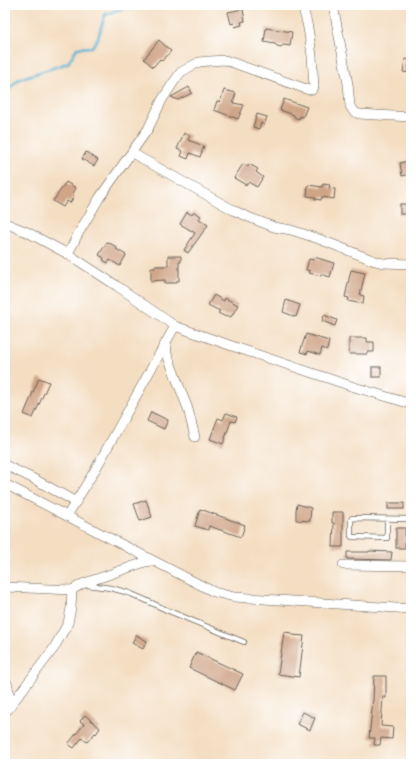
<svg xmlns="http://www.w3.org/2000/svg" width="416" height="769" font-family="Sriracha,sans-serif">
  <rect width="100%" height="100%" fill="#fff"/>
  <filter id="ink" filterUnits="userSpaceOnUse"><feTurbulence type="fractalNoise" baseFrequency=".025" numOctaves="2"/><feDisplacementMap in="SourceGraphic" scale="8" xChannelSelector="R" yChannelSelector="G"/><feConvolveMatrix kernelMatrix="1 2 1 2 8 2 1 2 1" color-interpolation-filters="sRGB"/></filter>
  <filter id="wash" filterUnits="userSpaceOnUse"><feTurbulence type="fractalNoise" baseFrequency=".012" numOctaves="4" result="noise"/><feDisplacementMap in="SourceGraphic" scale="16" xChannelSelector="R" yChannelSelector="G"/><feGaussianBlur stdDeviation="0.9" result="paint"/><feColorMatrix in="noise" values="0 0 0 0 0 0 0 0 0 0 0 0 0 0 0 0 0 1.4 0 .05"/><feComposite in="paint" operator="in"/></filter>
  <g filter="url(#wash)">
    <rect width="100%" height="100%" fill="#f4dec2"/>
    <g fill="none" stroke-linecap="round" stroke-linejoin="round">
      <path stroke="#59b2d6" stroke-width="2.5" d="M 5,93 L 19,79 L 68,63 L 77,48 L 92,47 L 98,38 L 105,15 L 131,5"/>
    </g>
    <g id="blocks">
      <g fill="#cfa487">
        <path d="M 243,9 L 245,21 L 241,22 L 242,25 L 235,27 L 234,23 L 231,24 L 228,12 Z"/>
        <path d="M 266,28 L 292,32 L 290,46 L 283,45 L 281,47 L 277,46 L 275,44 L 264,42 Z"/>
        <path d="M 159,40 L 171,51 L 162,61 L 160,59 L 153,67 L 144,59 Z"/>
        <path d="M 405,59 L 411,60 L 411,73 L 403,72 Z"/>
        <path d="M 189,87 L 192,93 L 178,100 L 171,97 Z"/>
        <path d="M 224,90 L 236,93 L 233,103 L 244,105 L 238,119 L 214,110 L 217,101 L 220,102 Z"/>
        <path d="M 284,99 L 307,107 L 303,117 L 300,116 L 299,119 L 294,117 L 294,115 L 280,110 Z"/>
        <path d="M 257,114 L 267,117 L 264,125 L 261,123 L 259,129 L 253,127 Z"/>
        <path d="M 184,133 L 190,136 L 188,140 L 204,146 L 200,157 L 190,153 L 188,159 L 181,156 L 183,151 L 177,149 Z"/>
        <path d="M 86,152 L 98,160 L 94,166 L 82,159 Z"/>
        <path d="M 411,160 L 411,174 L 402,176 L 400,163 Z"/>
        <path d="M 243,164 L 248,167 L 249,164 L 258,169 L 256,172 L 263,177 L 257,187 L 248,182 L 246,185 L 234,178 Z"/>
        <path d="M 66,182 L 76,188 L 72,195 L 74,196 L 70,203 L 67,201 L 63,207 L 53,201 Z"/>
        <path d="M 323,184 L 330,185 L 329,188 L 335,189 L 334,199 L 322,197 L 321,200 L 315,199 L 315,197 L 307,196 L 308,185 L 322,187 Z"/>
        <rect x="400" y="204" width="10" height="10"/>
        <path d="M 187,212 L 192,215 L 194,212 L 201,216 L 199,219 L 208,225 L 188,253 L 184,250 L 195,233 L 180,224 Z"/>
        <path d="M 107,242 L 117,247 L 116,249 L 126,255 L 120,266 L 110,260 L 108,263 L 103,260 L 104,258 L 99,255 Z"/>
        <path d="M 168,256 L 181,256 L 181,262 L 179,262 L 179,281 L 176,281 L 176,283 L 165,283 L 165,280 L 151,281 L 151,268 L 155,268 L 155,266 L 168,266 Z"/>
        <path d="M 314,257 L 334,263 L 330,277 L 321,274 L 321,276 L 309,273 L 310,271 L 306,270 L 309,259 L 313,260 Z"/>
        <path d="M 351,270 L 365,273 L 360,295 L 364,296 L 363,304 L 348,301 L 349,298 L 345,297 Z"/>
        <path d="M 214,295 L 224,301 L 225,298 L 238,305 L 231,317 L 227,315 L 226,317 L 218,313 L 220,311 L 208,305 Z"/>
        <path d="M 286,300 L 300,305 L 296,317 L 283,312 Z"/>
        <path d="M 324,315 L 337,320 L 335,326 L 322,321 Z"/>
        <path d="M 306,334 L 329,341 L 327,350 L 322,348 L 320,355 L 308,351 L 307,354 L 300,352 Z"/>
        <path d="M 349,338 L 367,338 L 367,342 L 374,342 L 374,352 L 367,352 L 367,354 L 349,354 Z"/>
        <rect x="372" y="367" width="9" height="10"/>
        <path d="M 39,378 L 49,382 L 33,418 L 24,414 Z"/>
        <path d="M 151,412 L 168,420 L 164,429 L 147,421 Z"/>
        <path d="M 226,413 L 237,417 L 235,422 L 231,421 L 223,444 L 210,439 L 218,418 L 223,420 Z"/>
        <path d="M 146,500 L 152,517 L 140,521 L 134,504 Z"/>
        <rect x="388" y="503" width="16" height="6"/>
        <path d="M 297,504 L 311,508 L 310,521 L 296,520 L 296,510 Z"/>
        <path d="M 200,509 L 245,525 L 241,537 L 209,526 L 208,530 L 195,526 Z"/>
        <path d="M 332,512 L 343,512 L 343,547 L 333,547 L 334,523 L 332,523 Z"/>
        <rect x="396" y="528" width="9" height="20"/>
        <path d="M 369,551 L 392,552 L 391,560 L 347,559 L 347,552 L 369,552 Z"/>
        <path d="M 284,632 L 292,633 L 292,635 L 304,636 L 299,677 L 278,674 Z"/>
        <path d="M 136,635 L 147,641 L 143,649 L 132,643 Z"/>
        <path d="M 196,652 L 243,674 L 235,690 L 189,668 Z"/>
        <path d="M 374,676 L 386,676 L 386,698 L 383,697 L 381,726 L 393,727 L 392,739 L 381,738 L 380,745 L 374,745 L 375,738 L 369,738 L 373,700 Z"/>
        <path d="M 303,712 L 315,718 L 310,730 L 297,724 Z"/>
        <path d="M 85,715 L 100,728 L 96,734 L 95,733 L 87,742 L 82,738 L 74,748 L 68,744 L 84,724 L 80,721 Z"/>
      </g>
    </g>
  </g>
  <g filter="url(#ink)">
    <use href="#blocks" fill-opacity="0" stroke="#686056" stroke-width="1"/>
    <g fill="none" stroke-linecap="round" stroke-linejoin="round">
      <g stroke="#686056" stroke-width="6">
        <g id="service">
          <path d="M 387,519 L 387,538 L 352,537 L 351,536 L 351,520 L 352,518 L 411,519"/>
          <path d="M 87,585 L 111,588 L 129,593 L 143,599 L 169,611 L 244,642"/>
        </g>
      </g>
      <g stroke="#686056" stroke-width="10">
        <g id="minor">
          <path d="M 302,5 L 307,23 L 309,34 L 312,56 L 314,87 L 312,90 L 309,90 L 225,60 L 210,61 L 199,62 L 181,72 L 173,83 L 162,100 L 148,129 L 100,197 L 78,234 L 68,254 L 117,286 L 175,326 L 232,346 L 351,386 L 411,404"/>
          <path d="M 333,5 L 348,84 L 350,106 L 353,111 L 359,114 L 411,117"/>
          <path d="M 132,153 L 235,211 L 253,219 L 274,227 L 291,230 L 319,239 L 375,261 L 383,263 L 411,264"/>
          <path d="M 5,223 L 27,232 L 68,254"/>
          <path d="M 166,342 L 167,354 L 188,409 L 195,437"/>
          <path d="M 5,465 L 34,479 L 76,502"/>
          <path d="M 5,484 L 214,592 L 234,597 L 411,609"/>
          <path d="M 67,516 L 95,470 L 175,326"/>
          <path d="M 343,565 L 411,566"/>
          <path d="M 5,587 L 72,590 L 82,584 L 145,562 L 153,561"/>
          <path d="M 5,680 L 8,686 L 11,706"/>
          <path d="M 5,713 L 54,648 L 68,623 L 71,608 L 72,590"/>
        </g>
      </g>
      <use href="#service" stroke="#fff" stroke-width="4.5"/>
      <use href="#minor" stroke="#fff" stroke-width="9"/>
    </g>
  </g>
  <rect width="416" height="769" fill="none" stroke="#fff" stroke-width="20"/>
</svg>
